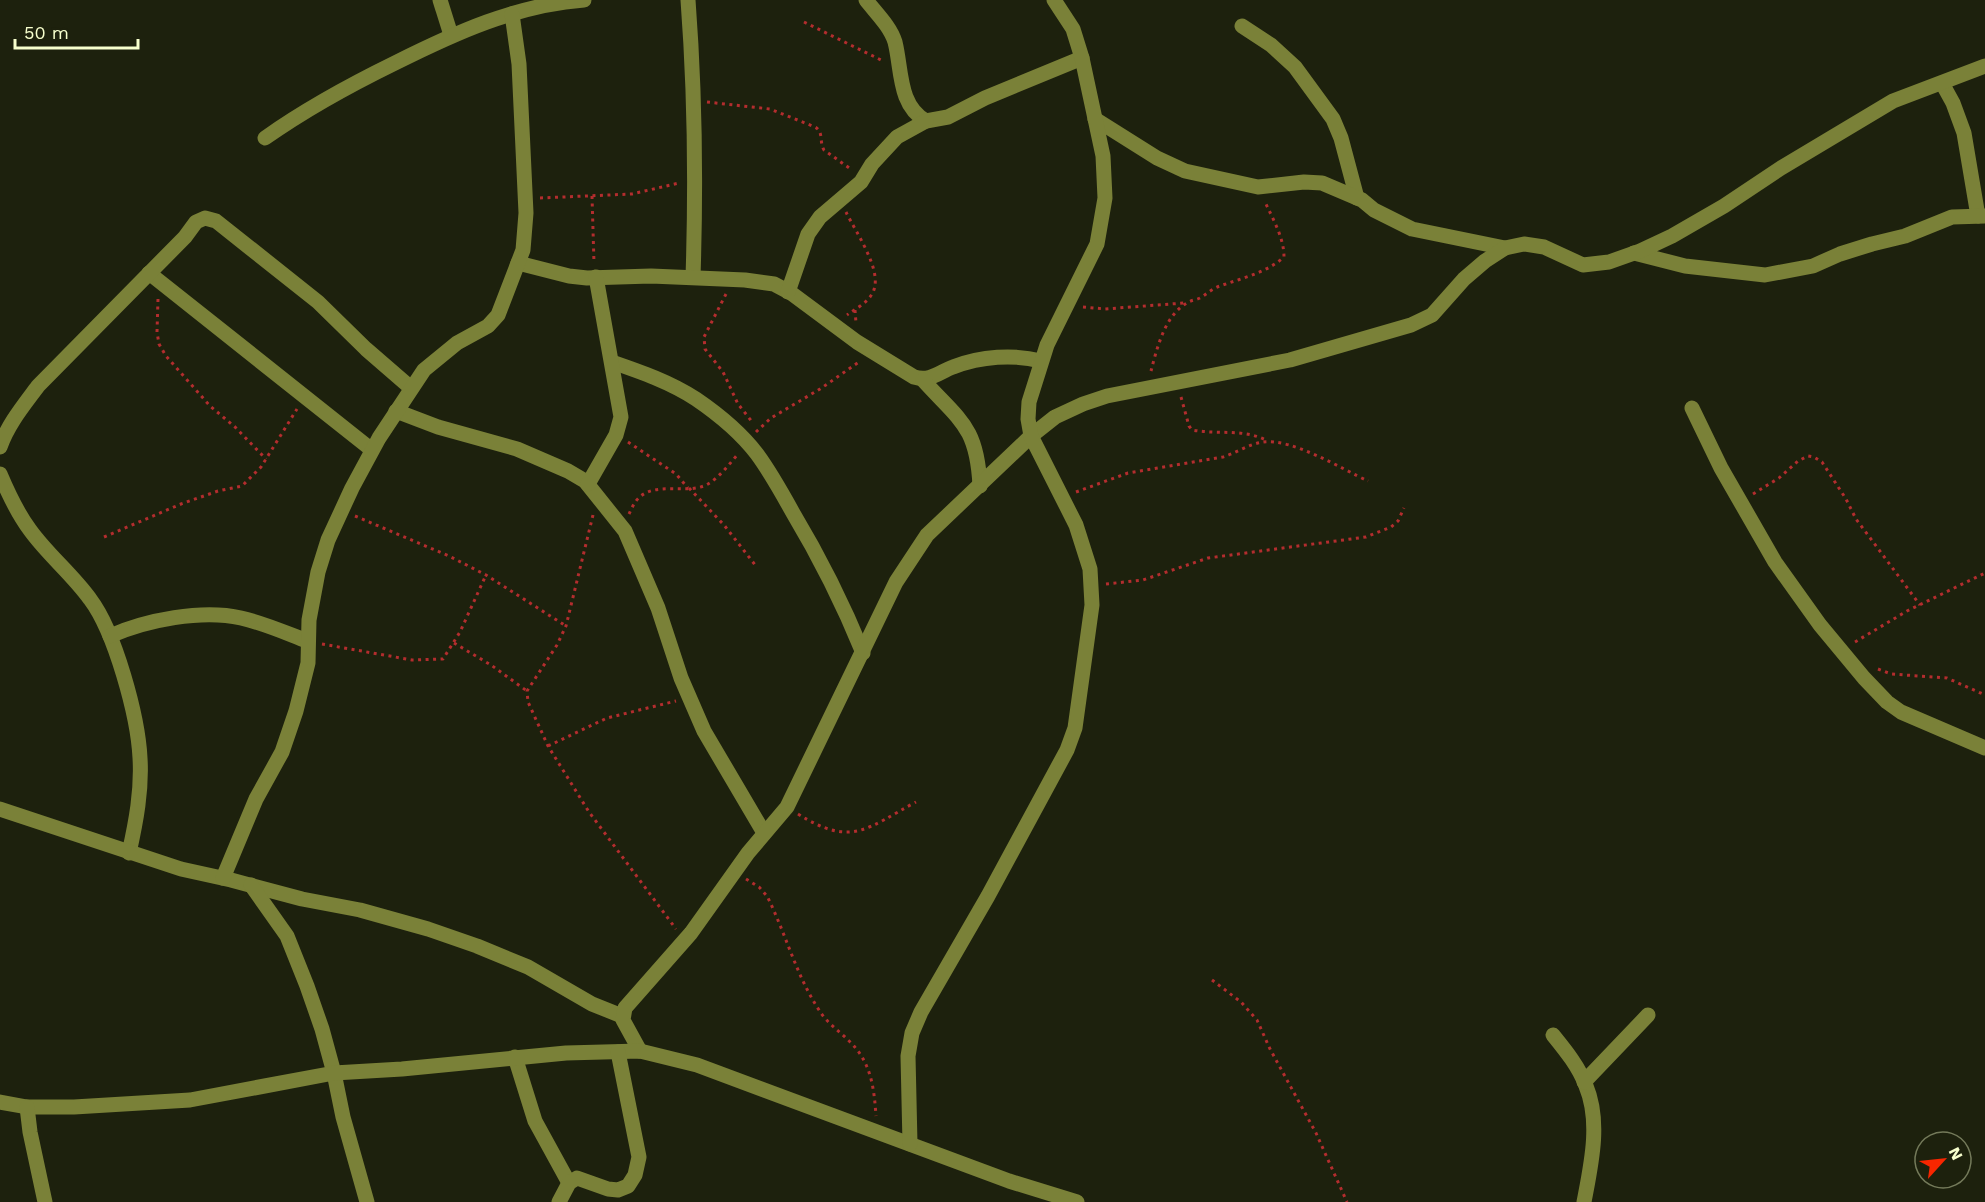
<svg xmlns="http://www.w3.org/2000/svg" width="1985" height="1202" font-family="'Work Sans',sans-serif">
  <rect width="100%" height="100%" fill="#1d210d"/>
  <g fill="none" stroke-linecap="round" stroke-linejoin="round">
    <g stroke="#b32d2e" stroke-width="3" stroke-dasharray="3 4.5" stroke-linecap="butt">
      <path d="M 804,22 L 883,61"/>
      <path d="M 707,102 L 770,109 L 815,127 C 824,132 819,142 824,150 L 852,170"/>
      <path d="M 592,196 L 594,263"/>
      <path d="M 540,198 L 632,194 L 679,183"/>
      <path d="M 846,212 C 856,233 885,273 872,294 C 866,304 855,309 847,315"/>
      <path d="M 726,294 L 704,337 L 705,349 L 723,372 L 738,404 L 753,423"/>
      <path d="M 158,299 L 157,332 L 159,344 L 166,356 L 210,406 L 235,427 L 266,459"/>
      <path d="M 1083,307 L 1105,309 L 1184,303"/>
      <path d="M 855,310 L 856,323"/>
      <path d="M 1151,371 C 1157,348 1165,315 1187,303 C 1191,300 1196,300 1200,298 C 1207,294 1213,288 1220,286 C 1242,278 1266,273 1284,257 C 1284,238 1273,219 1265,202"/>
      <path d="M 1181,397 L 1189,426 L 1192,430 C 1219,435 1243,428 1268,441"/>
      <path d="M 756,432 L 771,418 L 820,389 L 859,362"/>
      <path d="M 628,442 L 676,474 L 688,488"/>
      <path d="M 689,488 L 724,525 L 756,566"/>
      <path d="M 1076,492 L 1128,473 L 1223,457 C 1236,453 1249,444 1263,442 C 1292,438 1342,469 1368,481"/>
      <path d="M 1753,494 L 1779,478 L 1798,461 L 1808,456 L 1814,457 L 1822,462 L 1846,499 L 1856,519 L 1920,605"/>
      <path d="M 629,514 C 631,510 633,505 636,501 C 653,479 687,496 708,484 C 720,477 730,463 739,453"/>
      <path d="M 593,515 L 566,626 L 557,645 L 527,691 L 528,702 L 548,746 L 589,812 L 676,929"/>
      <path d="M 355,516 L 449,556 L 486,575 L 566,626"/>
      <path d="M 104,537 L 181,504 L 218,491 L 242,486 L 261,467 L 297,409"/>
      <path d="M 1106,584 L 1143,580 L 1208,558 L 1366,537 L 1391,527 L 1398,521 L 1404,508"/>
      <path d="M 1855,642 L 1907,611 L 1985,573"/>
      <path d="M 454,643 L 491,665 L 527,691"/>
      <path d="M 322,644 L 412,660 L 443,659 L 460,632 L 486,575"/>
      <path d="M 1878,669 L 1891,674 L 1947,678 L 1985,695"/>
      <path d="M 548,746 L 607,718 L 676,701"/>
      <path d="M 798,814 C 852,848 867,828 916,802"/>
      <path d="M 746,879 L 759,887 L 767,896 C 786,934 796,975 819,1010 C 826,1022 839,1031 848,1040 C 871,1061 874,1087 876,1116"/>
      <path d="M 1212,980 L 1241,1002 L 1257,1020 L 1270,1049 L 1316,1133 L 1347,1202"/>
    </g>
    <g stroke="#7a8138" stroke-width="15">
      <path d="M 440,0 L 451,35"/>
      <path d="M 688,0 C 695,92 696,185 693,277"/>
      <path d="M 866,0 C 876,13 890,26 895,42 C 902,70 898,105 926,121 L 948,117 L 985,98 L 1082,58"/>
      <path d="M 1242,26 L 1271,45 L 1295,67 L 1333,119 L 1341,138 L 1357,198"/>
      <path d="M 1942,83 L 1953,103 L 1964,133 L 1978,216"/>
      <path d="M 1095,119 L 1157,158 L 1185,171 L 1258,187 L 1304,182 L 1322,183 L 1362,200 L 1374,210 L 1412,229 L 1505,248"/>
      <path d="M 265,138 C 306,109 350,85 395,63 C 455,33 516,5 584,0"/>
      <path d="M 1634,253 L 1685,266 L 1765,275 L 1813,266 L 1840,254 L 1872,244 L 1905,236 L 1952,217 L 1985,216"/>
      <path d="M 518,263 L 569,276 L 587,278 L 651,276 L 745,280 L 774,284 L 791,293 L 857,342 L 914,377 C 931,382 939,372 953,367 C 981,356 1014,354 1041,361"/>
      <path d="M 149,273 L 372,450"/>
      <path d="M 788,292 L 808,234 L 820,217 L 861,182 L 872,164 L 897,137 L 926,121"/>
      <path d="M 612,362 C 641,372 670,382 696,399 C 718,414 741,433 757,454 C 771,473 782,493 793,513 C 820,558 843,604 863,653"/>
      <path d="M 923,380 C 960,421 977,426 980,486"/>
      <path d="M 1692,408 L 1721,468 L 1775,562 L 1820,625 L 1864,678 L 1887,702 L 1901,712 L 1985,748"/>
      <path d="M 396,411 L 438,427 L 517,449 L 568,471 L 585,481 L 625,531 L 658,608 L 681,678 L 704,731 L 764,833"/>
      <path d="M 0,447 C 8,424 24,405 38,386 L 185,237 L 196,222 L 205,218 L 216,221 L 318,302 L 366,349 L 411,388"/>
      <path d="M 0,474 C 8,493 18,514 30,530 C 48,555 72,574 90,599 C 115,632 138,716 140,758 C 142,790 136,822 129,853"/>
      <path d="M 588,484 L 616,435 L 621,417 L 596,277"/>
      <path d="M 110,636 C 146,620 202,609 241,618 C 264,623 286,633 307,641"/>
      <path d="M 0,809 L 181,869 L 231,880 L 302,899 L 360,910 L 428,929 L 477,946 L 528,967 L 592,1004 L 622,1016"/>
      <path d="M 223,878 L 256,799 L 282,752 L 296,711 L 308,663 L 309,620 L 318,572 L 328,540 L 352,488 L 379,438 L 424,370 L 457,343 L 488,326 L 498,315 L 523,250 L 526,213 L 519,64 L 512,14"/>
      <path d="M 251,885 L 287,936 L 307,986 L 322,1029 L 334,1073 L 343,1117 L 367,1202"/>
      <path d="M 1553,1035 C 1566,1051 1579,1067 1586,1086 C 1601,1122 1591,1165 1584,1202"/>
      <path d="M 640,1051 L 623,1020 L 625,1008 L 691,933 L 748,853 L 787,807 L 896,582 L 927,535 L 1031,436 L 1055,417 L 1083,404 L 1107,396 L 1290,360 L 1411,325 L 1432,315 L 1464,279 L 1485,261 L 1505,248 L 1524,244 L 1544,247 L 1583,265 L 1609,262 L 1640,251 L 1672,236 L 1724,206 L 1781,168 L 1893,101 L 1985,66"/>
      <path d="M 515,1057 L 535,1121 L 569,1183"/>
      <path d="M 1584,1082 L 1648,1015"/>
      <path d="M 0,1102 L 27,1107 L 74,1107 L 190,1100 L 334,1073 L 402,1069 L 566,1053 L 640,1051 L 697,1065 L 1009,1181 L 1077,1202"/>
      <path d="M 27,1107 L 30,1132 L 45,1202"/>
      <path d="M 910,1144 L 908,1056 L 912,1033 L 921,1012 L 988,896 L 1067,750 L 1075,728 L 1092,605 L 1090,569 L 1076,525 L 1031,436 L 1028,419 L 1029,402 L 1047,345 L 1097,244 L 1105,198 L 1103,156 L 1082,58 L 1073,29 L 1054,0"/>
      <path d="M 559,1202 L 569,1183 L 577,1178 L 608,1189 L 618,1190 L 628,1186 L 635,1175 L 639,1157 L 618,1052"/>
    </g>
  </g>
  <g transform="translate(1943 1160) rotate(63)"><circle r="28" fill="#1d210d" stroke="#747a5a" stroke-width="1.5"/>
  <path d="M0-4.5L10 22L0 15L-10 22Z" fill="#f82600"/>
  <text y="-9" font-size="16" font-weight="bold" text-anchor="middle" fill="#f7ffcd">N</text>
  </g>
  <path d="M15 39v9h123v-9" fill="none" stroke="#f7ffcd" stroke-width="3"/>
  <text x="24" y="39" font-size="18" fill="#f7ffcd" stroke="#1d210d" stroke-width="4.5" paint-order="stroke">50 m</text>
</svg>
